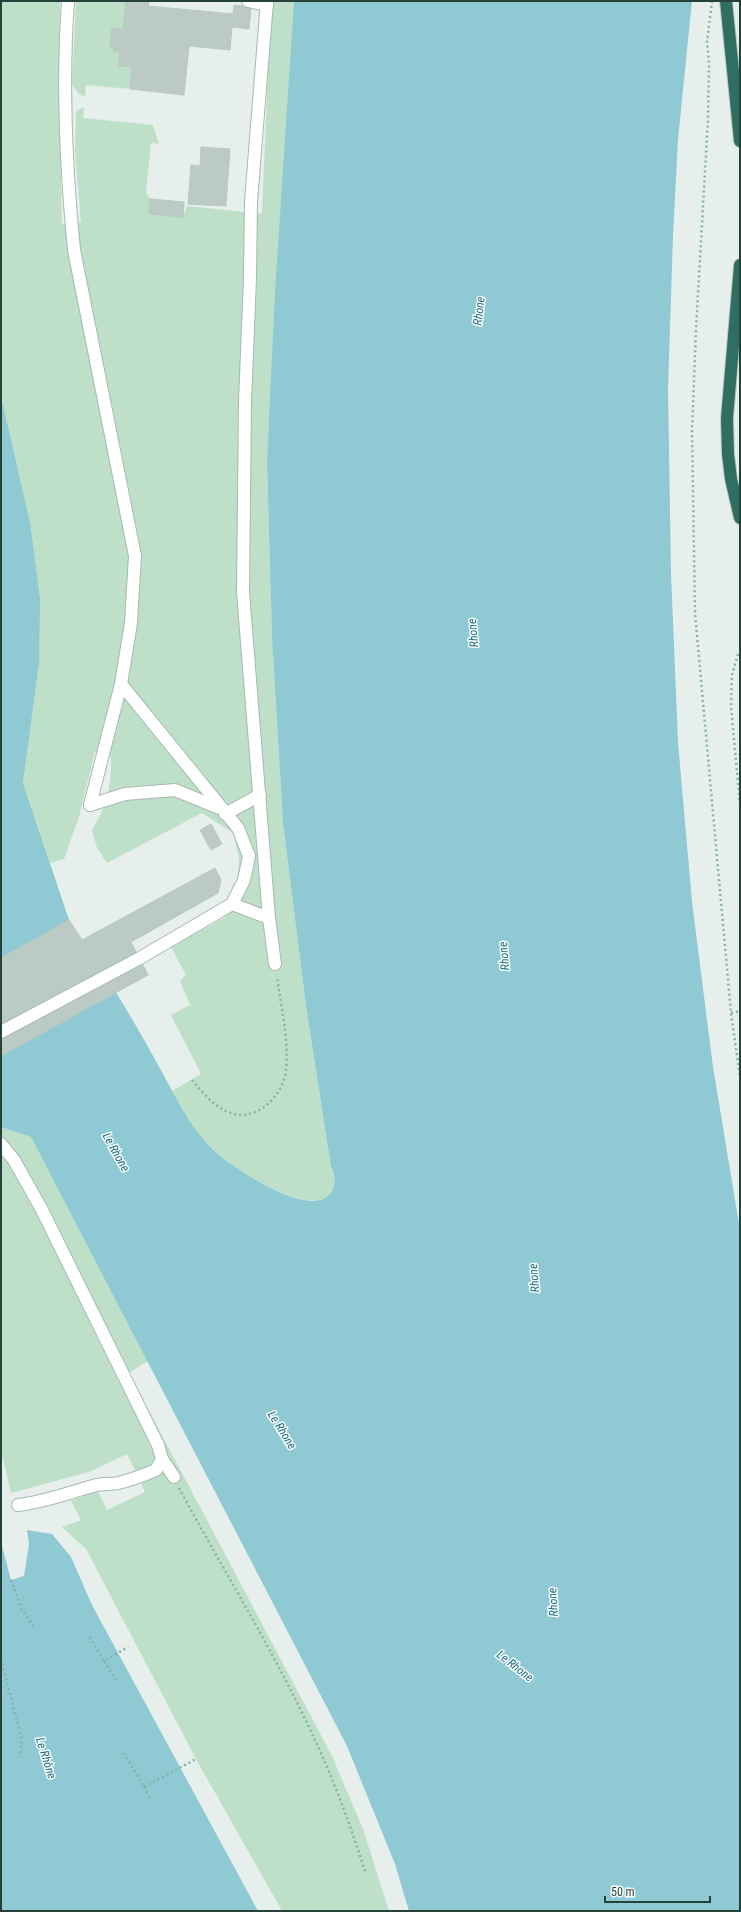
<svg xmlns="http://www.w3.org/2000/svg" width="741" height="1912" font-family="'Roboto Condensed',sans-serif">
  <rect width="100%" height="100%" fill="#e6efeb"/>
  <g fill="#bfe0c8">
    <path d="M 1,1 L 60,1 L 59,84 L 62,224 L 81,222 L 75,151 L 76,111 L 84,107 L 83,118 L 153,125 L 159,144 L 151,143 L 146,193 L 150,199 L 149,214 L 183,217 L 187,206 L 262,214 L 271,1 L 295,1 L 267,461 L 272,638 L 283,824 L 306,1006 L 331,1167 C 335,1174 336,1184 332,1191 C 318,1216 261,1184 244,1173 C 224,1160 206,1144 191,1126 C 183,1116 178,1102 172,1091 L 201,1074 L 171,1015 L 190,1005 L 180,981 L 186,975 L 171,947 L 224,918 L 229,900 L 238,879 L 239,857 L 233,833 L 202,813 L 107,863 L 97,848 L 92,830 C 107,806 112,784 111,757 L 95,751 L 79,817 L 64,859 L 50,863 L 23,783 L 39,664 L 30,522 L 1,396 Z"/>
    <path d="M 76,1 L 126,1 L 123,29 L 112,28 L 110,48 L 114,48 L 114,52 L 122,52 L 120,56 L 119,66 L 132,66 L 130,89 L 86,85 L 85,97 L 78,93 L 72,84 Z"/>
    <path d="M 1,1127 L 31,1137 L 148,1361 L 129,1373 L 332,1756 L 363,1829 L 389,1911 L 282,1911 L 196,1759 L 86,1549 L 62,1527 L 81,1520 L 71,1501 L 98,1491 L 107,1510 L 145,1492 L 127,1454 L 89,1472 L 11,1493 L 1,1451 Z"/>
  </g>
  <g fill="#8ec9d4">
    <path d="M 294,1 L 692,1 L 678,139 L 673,236 L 668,390 L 671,573 L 678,742 L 692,902 L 713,1067 L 740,1230 L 740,1911 L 409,1911 L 395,1864 L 347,1746 L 31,1137 L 1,1127 L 1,1055 L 115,991 C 132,1018 147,1045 162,1072 C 179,1103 191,1130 218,1154 C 236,1170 315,1222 332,1191 C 336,1183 335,1174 331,1167 L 306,1006 L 283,824 L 272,638 L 267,461 L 275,292 Z"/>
    <path d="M 1,396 L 30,522 L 40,599 L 39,664 L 23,783 L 69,920 L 1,958 Z"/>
    <path d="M 27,1530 L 52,1534 L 71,1557 L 92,1605 L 258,1911 L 1,1911 L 1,1542 L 11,1580 L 24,1576 L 29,1544 Z"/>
  </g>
  <g fill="#bbcac4" stroke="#b8c9c2">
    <path d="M 126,1 L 149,1 L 148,6 L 233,14 L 234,5 L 242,6 L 251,9 L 249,29 L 232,27 L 230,50 L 189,46 L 184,95 L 130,89 L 132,67 L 119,66 L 120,52 L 114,52 L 114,48 L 110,48 L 112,28 L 123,29 Z"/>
    <path d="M 201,147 L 230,149 L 226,206 L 188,204 L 191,165 L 200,166 Z"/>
    <path d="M 150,199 L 184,202 L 183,217 L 149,214 Z"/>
    <path d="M 211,824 L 222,844 L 211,850 L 200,830 Z"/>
    <path d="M 215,868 L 221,880 L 218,893 L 131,942 L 136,952 L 1,1024 L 1,958 L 69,920 L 82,940 Z"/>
    <path d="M 143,965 L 148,975 L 1,1056 L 1,1039 Z"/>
  </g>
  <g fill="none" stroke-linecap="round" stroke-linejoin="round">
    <g stroke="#a8b8b2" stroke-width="14">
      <g id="minor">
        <path d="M 68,1 C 62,83 66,168 74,250 L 135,556 L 131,623 L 121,684 L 90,805"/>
        <path d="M 248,1 L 267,5"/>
        <path d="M 267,1 L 251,201 L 250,278 L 245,402 L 243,592 L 269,918 L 275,964"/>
        <path d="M 90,805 L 125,794 L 175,790 L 219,808"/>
        <path d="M 225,814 L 260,795"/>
        <path d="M 232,904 L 269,918"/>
        <path d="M 1,1032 L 140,958 L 232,904 L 244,880 L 249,856 L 238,828 L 121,684"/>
        <path d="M 1,1144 L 14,1160 L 42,1210 L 158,1445 L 162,1459 L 156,1470 C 144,1475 131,1480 118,1483 C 110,1485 101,1483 93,1486 C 68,1493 44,1502 18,1505"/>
        <path d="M 162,1459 L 174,1477"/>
      </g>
    </g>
    <g stroke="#c2cac8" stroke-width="14">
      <g id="highway">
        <path d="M 726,1 L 740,141"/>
        <path d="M 740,265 L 727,418 L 728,454 L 731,479 L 740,518"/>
      </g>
    </g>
    <g stroke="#86b3a5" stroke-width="2.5" stroke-dasharray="2 3" stroke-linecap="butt">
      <path d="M 712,1 L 707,42 L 709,63 L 708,119 L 696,329 L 692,431 L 695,613 L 731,1013 L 740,1077"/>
      <path d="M 738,654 L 732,675 L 731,706 L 740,805"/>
      <path d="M 731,1013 L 740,1011"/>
      <path d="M 192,1080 C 203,1093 214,1107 231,1113 C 257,1122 284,1095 286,1070 C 289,1040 281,1007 277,976"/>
      <path d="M 179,1488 C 223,1570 274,1651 313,1736 C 334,1780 351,1827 366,1874"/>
      <path d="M 11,1580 L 22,1610 L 34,1627"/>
      <path d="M 90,1637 L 104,1661"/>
      <path d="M 1,1659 L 22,1740 L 20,1757"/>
      <path d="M 116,1680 L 104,1661 L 128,1647"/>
      <path d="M 124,1753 L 144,1787 L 196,1759"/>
      <path d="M 144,1787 L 151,1800"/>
    </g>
    <use href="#minor" stroke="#fff" stroke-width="12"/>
    <use href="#highway" stroke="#2f6f62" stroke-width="12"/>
  </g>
  <g text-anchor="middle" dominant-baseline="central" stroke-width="3" stroke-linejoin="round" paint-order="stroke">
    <g font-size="12" font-style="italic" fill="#1c6f80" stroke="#f7fbf9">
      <text transform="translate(479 311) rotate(-83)">Rhone</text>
      <text transform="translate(473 633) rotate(-95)">Rhone</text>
      <text transform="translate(504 956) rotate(-95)">Rhone</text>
      <text transform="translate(116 1152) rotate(61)">Le Rhone</text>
      <text transform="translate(534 1278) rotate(-95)">Rhone</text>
      <text transform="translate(282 1430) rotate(58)">Le Rhone</text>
      <text transform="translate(553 1602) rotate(-93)">Rhone</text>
      <text transform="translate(515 1666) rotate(38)">Le Rhone</text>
      <text transform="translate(46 1758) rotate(72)">Le Rhône</text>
    </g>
  </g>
  <rect width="741" height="1912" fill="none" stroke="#24423a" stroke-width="4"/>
  <path d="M605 1896v6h105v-6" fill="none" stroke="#24423a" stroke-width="2"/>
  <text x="611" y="1896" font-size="12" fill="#24423a" stroke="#f7fbf9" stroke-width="3" paint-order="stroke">50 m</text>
</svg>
